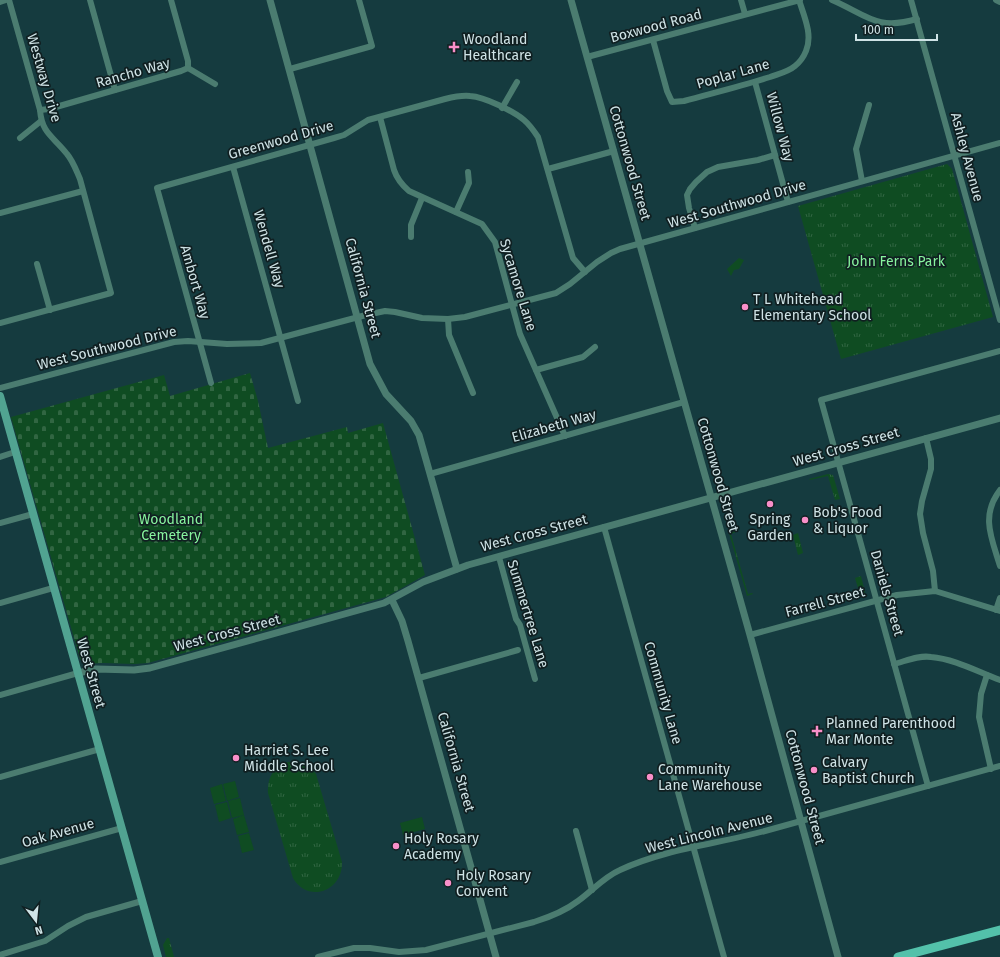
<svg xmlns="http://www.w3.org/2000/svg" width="1000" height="957" font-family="'Fira Sans',sans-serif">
  <defs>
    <pattern id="grass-tufts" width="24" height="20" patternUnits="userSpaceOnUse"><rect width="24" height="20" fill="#0f4c22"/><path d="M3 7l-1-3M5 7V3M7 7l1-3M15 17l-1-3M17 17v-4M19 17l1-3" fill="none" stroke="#316642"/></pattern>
    <pattern id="cemetery-stones" width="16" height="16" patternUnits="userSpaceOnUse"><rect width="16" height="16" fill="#0f4c22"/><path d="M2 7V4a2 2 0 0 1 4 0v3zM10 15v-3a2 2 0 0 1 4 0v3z" fill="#316642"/></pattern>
  </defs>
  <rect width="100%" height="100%" fill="#153b3f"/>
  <g fill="url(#grass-tufts)">
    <path d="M 947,164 L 952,169 L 993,317 L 841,359 L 798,206 Z"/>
    <path d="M 739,258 L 744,260 L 739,269 L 734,270 L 731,276 L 727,269 Z"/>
    <path d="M 828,474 L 833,475 L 840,499 L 835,500 L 828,476 L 810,480 L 809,479 Z"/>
    <path d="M 735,531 L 736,532 L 731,534 L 748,594 L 752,593 L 753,594 L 747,596 L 729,533 Z"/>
    <path d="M 798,533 L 803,553 L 798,555 L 793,535 Z"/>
    <path d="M 861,576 L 865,592 L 864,595 L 845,601 L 845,599 L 860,595 L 855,578 Z"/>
    <path d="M 288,762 C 300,761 308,764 316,774 L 342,862 C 343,891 308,904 293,878 L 268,793 C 267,778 273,767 288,762 Z"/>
    <path d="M 167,938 L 169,938 L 174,957 L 166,957 L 163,945 Z"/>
  </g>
  <path fill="url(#cemetery-stones)" d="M 250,373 L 258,401 L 268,448 L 347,427 L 348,433 L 383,423 L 425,575 L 386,597 L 148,663 L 134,664 L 103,663 L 84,664 L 80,659 L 11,417 L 164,375 L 170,396 Z"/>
  <g fill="#0f4c22">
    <path d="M 235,781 L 239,797 L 227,801 L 223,784 Z"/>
    <path d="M 222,784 L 226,801 L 214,804 L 210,788 Z"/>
    <path d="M 240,798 L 244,815 L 232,818 L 228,801 Z"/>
    <path d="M 227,802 L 231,818 L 219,822 L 215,805 Z"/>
    <path d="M 244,815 L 249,832 L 237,835 L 233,819 Z"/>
    <path d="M 422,817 L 425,829 L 403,835 L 400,823 Z"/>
    <path d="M 249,833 L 254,850 L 242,853 L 238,836 Z"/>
  </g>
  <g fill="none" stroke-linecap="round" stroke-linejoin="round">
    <g stroke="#4b7c70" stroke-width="6">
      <path d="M 90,0 L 115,90"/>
      <path d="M 171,0 L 188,61 L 188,68"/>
      <path d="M 741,0 L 745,14"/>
      <path d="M 832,0 C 867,15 876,31 917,19"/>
      <path d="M 911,0 L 1000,320"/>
      <path d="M 996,0 L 1000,2"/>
      <path d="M 0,2 L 6,0"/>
      <path d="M 653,40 L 667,91 L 672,102 L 684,101 C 713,93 742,86 770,77 C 778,74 788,72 795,66 C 800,62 804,56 806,51 C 813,35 804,16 799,0"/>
      <path d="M 587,57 L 800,0"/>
      <path d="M 188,68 L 215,84"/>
      <path d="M 290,69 L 372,46 L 359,0"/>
      <path d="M 755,82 L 788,202"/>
      <path d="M 502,108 L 517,82"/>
      <path d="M 40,110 L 49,109 L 181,71 L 188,68"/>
      <path d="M 380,117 L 394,170 C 397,179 402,185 409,191 L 482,224 L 495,242 L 520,334 L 565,436"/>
      <path d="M 20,138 L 41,121"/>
      <path d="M 233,167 L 298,401"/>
      <path d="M 548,169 L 614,151"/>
      <path d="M 862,181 L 856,149 L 869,105"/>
      <path d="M 456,212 L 469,183 L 468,172"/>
      <path d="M 0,213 L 83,191"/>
      <path d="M 695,228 L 689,208 L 687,195 L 690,189 L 696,182 L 707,172 L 718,167 L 758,160 L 775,155"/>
      <path d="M 411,237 L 411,225 L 422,198"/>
      <path d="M 37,264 L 50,310"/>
      <path d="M 448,319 L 449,335 L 473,393"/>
      <path d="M 0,323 L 111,293 L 80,179 C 76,170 73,161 67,154 C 53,136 42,134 40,110 L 9,0"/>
      <path d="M 536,370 L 583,357 L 595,347"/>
      <path d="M 211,383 L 157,188 L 334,138 L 344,135 L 368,120 L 445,99 C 453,97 461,95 470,96 C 485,97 513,111 524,120 C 530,125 534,131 538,137 L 573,258 L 585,272"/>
      <path d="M 0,388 L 174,342 L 188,341 L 227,344 L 261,343 L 366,315 L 385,311 L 395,312 L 422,318 L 448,319 L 465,317 L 556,293 L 570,284 L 597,262 L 611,253 L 620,249 L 1000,143"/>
      <path d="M 926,438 L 931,459 L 931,469 L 922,501 L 920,514 L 923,533 L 933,571 L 935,591"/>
      <path d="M 0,457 L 15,452"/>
      <path d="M 430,474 L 684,402"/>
      <path d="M 1000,490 C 980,516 992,539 1000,566"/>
      <path d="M 0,523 L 33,514"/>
      <path d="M 604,527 L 724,957"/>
      <path d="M 499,557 L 516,619 L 520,625 L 535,679"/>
      <path d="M 0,603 L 53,588"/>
      <path d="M 996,610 L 1000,598"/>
      <path d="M 750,635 L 897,595 L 935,591 L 1000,611"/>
      <path d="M 894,664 C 906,661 919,655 931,657 C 955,659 978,672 1000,680"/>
      <path d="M 987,675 L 981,694 L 979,717 L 991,769"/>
      <path d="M 419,678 L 518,650"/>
      <path d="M 0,695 L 78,673"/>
      <path d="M 0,777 L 100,749"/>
      <path d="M 928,786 L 821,400 L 1000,351"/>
      <path d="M 576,831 L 592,890"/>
      <path d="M 0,862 L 122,828"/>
      <path d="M 0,955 L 45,941 L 68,926 L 86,917 L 142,901"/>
      <path d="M 318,957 L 354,948 L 370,948 L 399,952 L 426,950 L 534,922 C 550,917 565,911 578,901 C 592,891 604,877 620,870 C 665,849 717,844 765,831 L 1000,766"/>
    </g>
    <g stroke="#4b7c70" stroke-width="7">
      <path d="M 270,0 L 370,364 L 386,394 L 411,421 L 419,435 L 457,569"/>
      <path d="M 571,0 L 750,635 L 838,957"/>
      <path d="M 392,600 L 402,621 L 408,641 L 496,957"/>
      <path d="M 78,673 L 96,669 L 134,670 L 150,668 L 384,603 L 423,582 L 468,565 L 1000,418"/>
    </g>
    <path stroke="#51a391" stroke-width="8" d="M 0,396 L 158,957"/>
    <path stroke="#53c1aa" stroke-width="9" d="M 898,957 L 1000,930"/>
  </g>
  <g fill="#f98fc9" stroke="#101f21" stroke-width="1.5">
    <path d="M452 41h4v4h4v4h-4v4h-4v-4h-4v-4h4z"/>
    <circle cx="745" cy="307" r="4"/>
    <circle cx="770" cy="504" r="4"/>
    <circle cx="805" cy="520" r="4"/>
    <path d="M815 725h4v4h4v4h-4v4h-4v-4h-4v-4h4z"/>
    <circle cx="236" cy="758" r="4"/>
    <circle cx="814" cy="770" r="4"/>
    <circle cx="650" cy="777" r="4"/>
    <circle cx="396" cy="846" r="4"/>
    <circle cx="448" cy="883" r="4"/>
  </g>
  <g text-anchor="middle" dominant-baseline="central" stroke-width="3.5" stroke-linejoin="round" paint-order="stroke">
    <g font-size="14" fill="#cfe3e6" stroke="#101f21">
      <text transform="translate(656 26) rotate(-15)">Boxwood Road</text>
      <text transform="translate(133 73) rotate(-16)">Rancho Way</text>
      <text transform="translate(733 74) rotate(-16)">Poplar Lane</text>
      <text transform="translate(44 78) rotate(74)">Westway Drive</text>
      <text transform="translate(780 127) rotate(75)">Willow Way</text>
      <text transform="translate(281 140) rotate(-16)">Greenwood Drive</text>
      <text transform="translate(967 157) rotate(75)">Ashley Avenue</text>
      <text transform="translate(630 163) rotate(74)">Cottonwood Street</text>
      <text transform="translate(737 204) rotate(-16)">West Southwood Drive</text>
      <text transform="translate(269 249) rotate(74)">Wendell Way</text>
      <text transform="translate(195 282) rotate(74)">Ambort Way</text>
      <text transform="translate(518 285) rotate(73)">Sycamore Lane</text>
      <text transform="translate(363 288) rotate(75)">California Street</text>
      <text transform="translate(107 348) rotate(-14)">West Southwood Drive</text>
      <text transform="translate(554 426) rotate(-16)">Elizabeth Way</text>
      <text transform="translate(846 447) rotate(-16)">West Cross Street</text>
      <text transform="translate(718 475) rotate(74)">Cottonwood Street</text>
      <text transform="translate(534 533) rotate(-15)">West Cross Street</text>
      <text transform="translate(887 593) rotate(74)">Daniels Street</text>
      <text transform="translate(825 602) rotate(-15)">Farrell Street</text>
      <text transform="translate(528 614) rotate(73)">Summertree Lane</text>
      <text transform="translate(227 633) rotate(-15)">West Cross Street</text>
      <text transform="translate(91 673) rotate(74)">West Street</text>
      <text transform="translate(663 693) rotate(74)">Community Lane</text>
      <text transform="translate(456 762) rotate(74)">California Street</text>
      <text transform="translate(805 787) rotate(75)">Cottonwood Street</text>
      <text transform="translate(58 833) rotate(-16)">Oak Avenue</text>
      <text transform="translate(709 833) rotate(-14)">West Lincoln Avenue</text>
    </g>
    <g font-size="14" fill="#cfe3e6" stroke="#101f21" text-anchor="start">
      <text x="463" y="39">Woodland<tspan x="463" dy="16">Healthcare</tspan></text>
      <text x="753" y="299">T L Whitehead<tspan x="753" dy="16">Elementary School</tspan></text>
      <text x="813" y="512">Bob's Food<tspan x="813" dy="16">&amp; Liquor</tspan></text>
      <text x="770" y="519" text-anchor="middle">Spring<tspan x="770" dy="16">Garden</tspan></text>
      <text x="826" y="723">Planned Parenthood<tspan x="826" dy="16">Mar Monte</tspan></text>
      <text x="244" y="750">Harriet S. Lee<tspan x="244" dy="16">Middle School</tspan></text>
      <text x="822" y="762">Calvary<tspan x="822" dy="16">Baptist Church</tspan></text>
      <text x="658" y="769">Community<tspan x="658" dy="16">Lane Warehouse</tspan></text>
      <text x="404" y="838">Holy Rosary<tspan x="404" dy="16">Academy</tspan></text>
      <text x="456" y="875">Holy Rosary<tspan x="456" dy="16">Convent</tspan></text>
    </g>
    <g font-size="14" fill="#87f49e" stroke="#101f21">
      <text x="896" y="261">John Ferns Park</text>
      <text x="171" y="519">Woodland<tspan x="171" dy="16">Cemetery</tspan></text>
    </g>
  </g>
  <g transform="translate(36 921) rotate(164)" stroke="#101f21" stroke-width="3" paint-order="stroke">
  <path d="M0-3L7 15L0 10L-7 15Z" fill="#cfe3e6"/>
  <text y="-6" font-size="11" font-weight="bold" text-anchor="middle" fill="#cfe3e6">N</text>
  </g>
  <path d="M856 34v6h81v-6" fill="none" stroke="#cfe3e6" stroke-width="2"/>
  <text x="862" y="34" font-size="12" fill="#cfe3e6" stroke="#101f21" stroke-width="3" paint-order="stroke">100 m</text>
</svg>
